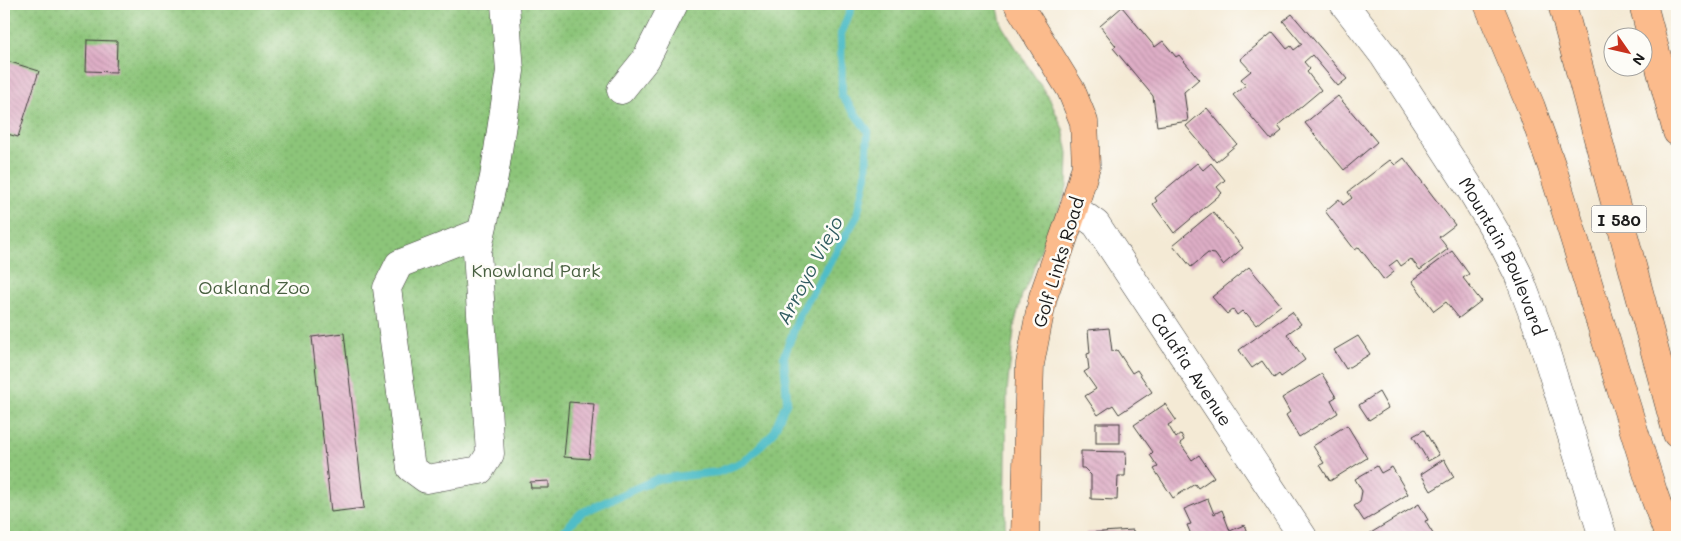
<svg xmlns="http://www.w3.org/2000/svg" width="1681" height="541" font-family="Mali,sans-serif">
  <defs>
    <pattern id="park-dots" width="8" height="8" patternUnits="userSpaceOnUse" patternTransform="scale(1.25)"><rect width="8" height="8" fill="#8cc579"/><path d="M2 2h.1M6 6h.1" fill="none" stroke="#78a968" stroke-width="1.8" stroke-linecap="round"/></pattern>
    <pattern id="building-back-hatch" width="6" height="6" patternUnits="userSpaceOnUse" patternTransform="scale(1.25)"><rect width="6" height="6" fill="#deaec6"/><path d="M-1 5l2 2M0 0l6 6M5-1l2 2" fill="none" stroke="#be95aa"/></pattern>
  </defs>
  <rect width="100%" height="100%" fill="#fdfcf7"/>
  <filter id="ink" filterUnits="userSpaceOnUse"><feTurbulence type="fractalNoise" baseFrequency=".02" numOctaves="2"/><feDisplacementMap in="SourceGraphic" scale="10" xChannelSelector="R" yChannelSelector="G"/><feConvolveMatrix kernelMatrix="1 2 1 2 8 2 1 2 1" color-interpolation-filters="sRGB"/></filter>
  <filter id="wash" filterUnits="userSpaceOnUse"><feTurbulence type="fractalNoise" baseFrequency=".0096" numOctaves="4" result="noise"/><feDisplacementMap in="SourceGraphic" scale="20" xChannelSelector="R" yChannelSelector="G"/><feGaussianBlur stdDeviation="1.12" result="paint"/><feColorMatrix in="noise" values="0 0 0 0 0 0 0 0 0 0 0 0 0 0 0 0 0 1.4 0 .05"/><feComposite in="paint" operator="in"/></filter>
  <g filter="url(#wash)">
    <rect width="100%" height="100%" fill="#f4ead5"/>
    <path fill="url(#park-dots)" stroke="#54704a" d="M 4,4 L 997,4 L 1002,26 L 1050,100 L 1063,129 L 1068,153 L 1067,187 L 1059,210 L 1049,228 L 1031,276 L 1022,295 L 1015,322 L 1007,391 L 1005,537 L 4,537 Z"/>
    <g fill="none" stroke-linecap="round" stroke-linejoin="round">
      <path stroke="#50bdc8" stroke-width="8" d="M 558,537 L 581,513 L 657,479 L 718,472 L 745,461 L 773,433 L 787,401 L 784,356 L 800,314 L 857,216 L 866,175 L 868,131 L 842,96 L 841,34 L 853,4"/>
    </g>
    <g id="blocks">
      <g fill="url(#building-back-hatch)">
        <path d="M 1122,7 L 1155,47 L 1163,41 L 1176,57 L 1179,55 L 1199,79 L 1184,92 L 1188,121 L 1157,126 L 1153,96 L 1113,48 L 1116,46 L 1100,26 Z"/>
        <path d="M 1292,14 L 1347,79 L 1338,86 L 1312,55 L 1304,62 L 1310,69 L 1307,72 L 1321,90 L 1278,126 L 1282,131 L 1271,140 L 1233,95 L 1246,85 L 1241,79 L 1251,71 L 1240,59 L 1273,32 L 1287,49 L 1291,46 L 1294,50 L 1302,44 L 1283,21 Z"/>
        <path d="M 87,40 L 117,41 L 116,72 L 86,71 Z"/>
        <path d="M 4,60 L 39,71 L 18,137 L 4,133 L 4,105 L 7,106 L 10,99 L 4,97 Z"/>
        <path d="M 1338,96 L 1377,142 L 1344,170 L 1305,123 Z"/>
        <path d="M 1207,108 L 1237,144 L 1216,162 L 1186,126 Z"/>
        <path d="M 1404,158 L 1455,225 L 1439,237 L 1448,249 L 1420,270 L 1411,259 L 1401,266 L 1397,260 L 1389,266 L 1394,272 L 1384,280 L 1359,247 L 1355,250 L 1325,211 L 1339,199 L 1343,205 L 1352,198 L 1348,192 L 1390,160 L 1395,165 Z"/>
        <path d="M 1197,163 L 1203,170 L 1211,163 L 1225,180 L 1217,187 L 1222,193 L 1174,233 L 1153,204 L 1157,201 L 1155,198 Z"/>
        <path d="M 1213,212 L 1243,248 L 1223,265 L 1215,254 L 1208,253 L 1191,267 L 1173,245 Z"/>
        <path d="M 1452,251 L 1469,274 L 1463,278 L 1481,301 L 1459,318 L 1446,302 L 1434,311 L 1412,281 Z"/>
        <path d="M 1249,267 L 1281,305 L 1256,325 L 1247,314 L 1246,315 L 1242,311 L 1237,315 L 1233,309 L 1227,314 L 1212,297 Z"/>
        <path d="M 1292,312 L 1301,324 L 1287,334 L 1305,360 L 1281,377 L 1279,374 L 1274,378 L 1262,361 L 1252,368 L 1239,350 Z"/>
        <path d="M 1109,328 L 1112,351 L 1117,350 L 1132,373 L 1137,370 L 1152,392 L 1119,414 L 1113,405 L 1098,415 L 1085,396 L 1096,389 L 1084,372 L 1089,369 L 1087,354 L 1090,353 L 1088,330 Z"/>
        <path d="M 344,333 L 364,508 L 331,512 L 312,337 Z"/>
        <path d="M 1358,336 L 1370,354 L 1346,369 L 1334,350 Z"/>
        <path d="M 1322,374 L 1336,397 L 1331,400 L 1338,413 L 1299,437 L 1286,415 L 1290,412 L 1282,398 Z"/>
        <path d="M 1379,392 L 1388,408 L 1369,420 L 1359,405 Z"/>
        <path d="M 569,402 L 594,404 L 589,459 L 564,457 Z"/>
        <path d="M 1165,404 L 1176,420 L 1168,425 L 1176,438 L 1181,434 L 1184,440 L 1180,443 L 1192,460 L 1199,455 L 1214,477 L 1198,488 L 1195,484 L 1173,498 L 1154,469 L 1158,467 L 1150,455 L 1153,452 L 1134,425 Z"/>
        <rect x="1096" y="423" width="24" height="20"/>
        <path d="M 1347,425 L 1367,458 L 1330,481 L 1320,465 L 1324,463 L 1313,446 Z"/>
        <path d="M 1424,430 L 1439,455 L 1428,461 L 1413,436 Z"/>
        <path d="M 1081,451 L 1126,452 L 1125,476 L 1118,476 L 1117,500 L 1091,499 L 1091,475 L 1084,468 L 1081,468 Z"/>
        <path d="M 1444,459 L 1454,477 L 1431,491 L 1421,474 Z"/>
        <path d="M 1377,466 L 1381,473 L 1392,467 L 1408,494 L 1364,521 L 1354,506 L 1360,502 L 1362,491 L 1355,479 Z"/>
        <path d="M 549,481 L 549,488 L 531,488 L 530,482 Z"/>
        <path d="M 1208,499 L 1214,514 L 1222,510 L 1230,531 L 1244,525 L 1249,537 L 1192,537 L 1187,525 L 1191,524 L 1184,509 Z"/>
        <path d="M 1419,504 L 1428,520 L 1425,521 L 1435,537 L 1364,537 Z"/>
        <path d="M 1133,530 L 1134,537 L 1086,537 L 1086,533 Z"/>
      </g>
    </g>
  </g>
  <g filter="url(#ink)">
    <use href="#blocks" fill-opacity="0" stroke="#3c3b38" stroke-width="1"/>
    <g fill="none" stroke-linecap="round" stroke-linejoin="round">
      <g stroke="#3c3b38" stroke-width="29">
        <g id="minor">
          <path id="s1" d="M 1344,4 L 1384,56 L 1468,185 L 1504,246 L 1518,274 L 1540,333 L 1603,537"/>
          <path d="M 621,90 L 646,59 L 674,4"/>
          <path id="s2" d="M 1074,208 L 1096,224 L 1303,537"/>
          <path d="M 481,232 L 399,264 L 387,288 L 411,468 L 426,479 L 480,470 L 490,454 L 477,252 L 494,177 L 510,71 L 505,4"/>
        </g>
      </g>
      <g stroke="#3c3b38" stroke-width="29">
        <path id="major" d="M 1018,4 L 1071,90 L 1084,122 L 1086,166 L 1074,208 L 1043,297 L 1030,364 L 1025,537"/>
      </g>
      <g stroke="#3c3b38" stroke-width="29">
        <g id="highway">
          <path d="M 1488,4 L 1531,107 L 1552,167 L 1654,495 L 1669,537"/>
          <path d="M 1562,4 L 1677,434"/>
          <path d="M 1643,4 L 1677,132"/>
        </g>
      </g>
      <use href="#minor" stroke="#fff" stroke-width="28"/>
      <use href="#major" stroke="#fbbb8c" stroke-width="28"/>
      <use href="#highway" stroke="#fbbb8c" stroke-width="28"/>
    </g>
  </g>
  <g text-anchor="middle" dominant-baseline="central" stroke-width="5" stroke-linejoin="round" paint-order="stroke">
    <rect fill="#fdfcf7" stroke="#605f5e" stroke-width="1" x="1591.5" y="205.5" width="55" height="27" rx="4"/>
    <g font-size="16" font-weight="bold" fill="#1c1c1c">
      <text x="1619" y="219">I 580</text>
    </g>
    <g font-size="18" fill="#1c1c1c" stroke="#fdfcf7">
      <text stroke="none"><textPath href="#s1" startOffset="299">Mountain Boulevard</textPath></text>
      <text transform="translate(1058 262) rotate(-73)">Golf Links Road</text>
      <text stroke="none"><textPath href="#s2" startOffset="201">Calafia Avenue</textPath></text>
    </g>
    <g font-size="18" fill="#496041" stroke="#fdfcf7">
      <text x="536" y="270">Knowland Park</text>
      <text x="254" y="287">Oakland Zoo</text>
    </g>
    <g font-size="19" font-style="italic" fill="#315c61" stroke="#fdfcf7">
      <text transform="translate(809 270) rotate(-62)">Arroyo Viejo</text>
    </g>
  </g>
  <rect width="1681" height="541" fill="none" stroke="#fdfcf7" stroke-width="20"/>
  <g transform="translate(1628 52) rotate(124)"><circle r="24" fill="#fdfcf7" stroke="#a3a29f"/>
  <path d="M0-4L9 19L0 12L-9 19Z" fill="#c8321e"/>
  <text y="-8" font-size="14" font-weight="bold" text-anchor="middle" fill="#1c1c1c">N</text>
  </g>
</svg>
